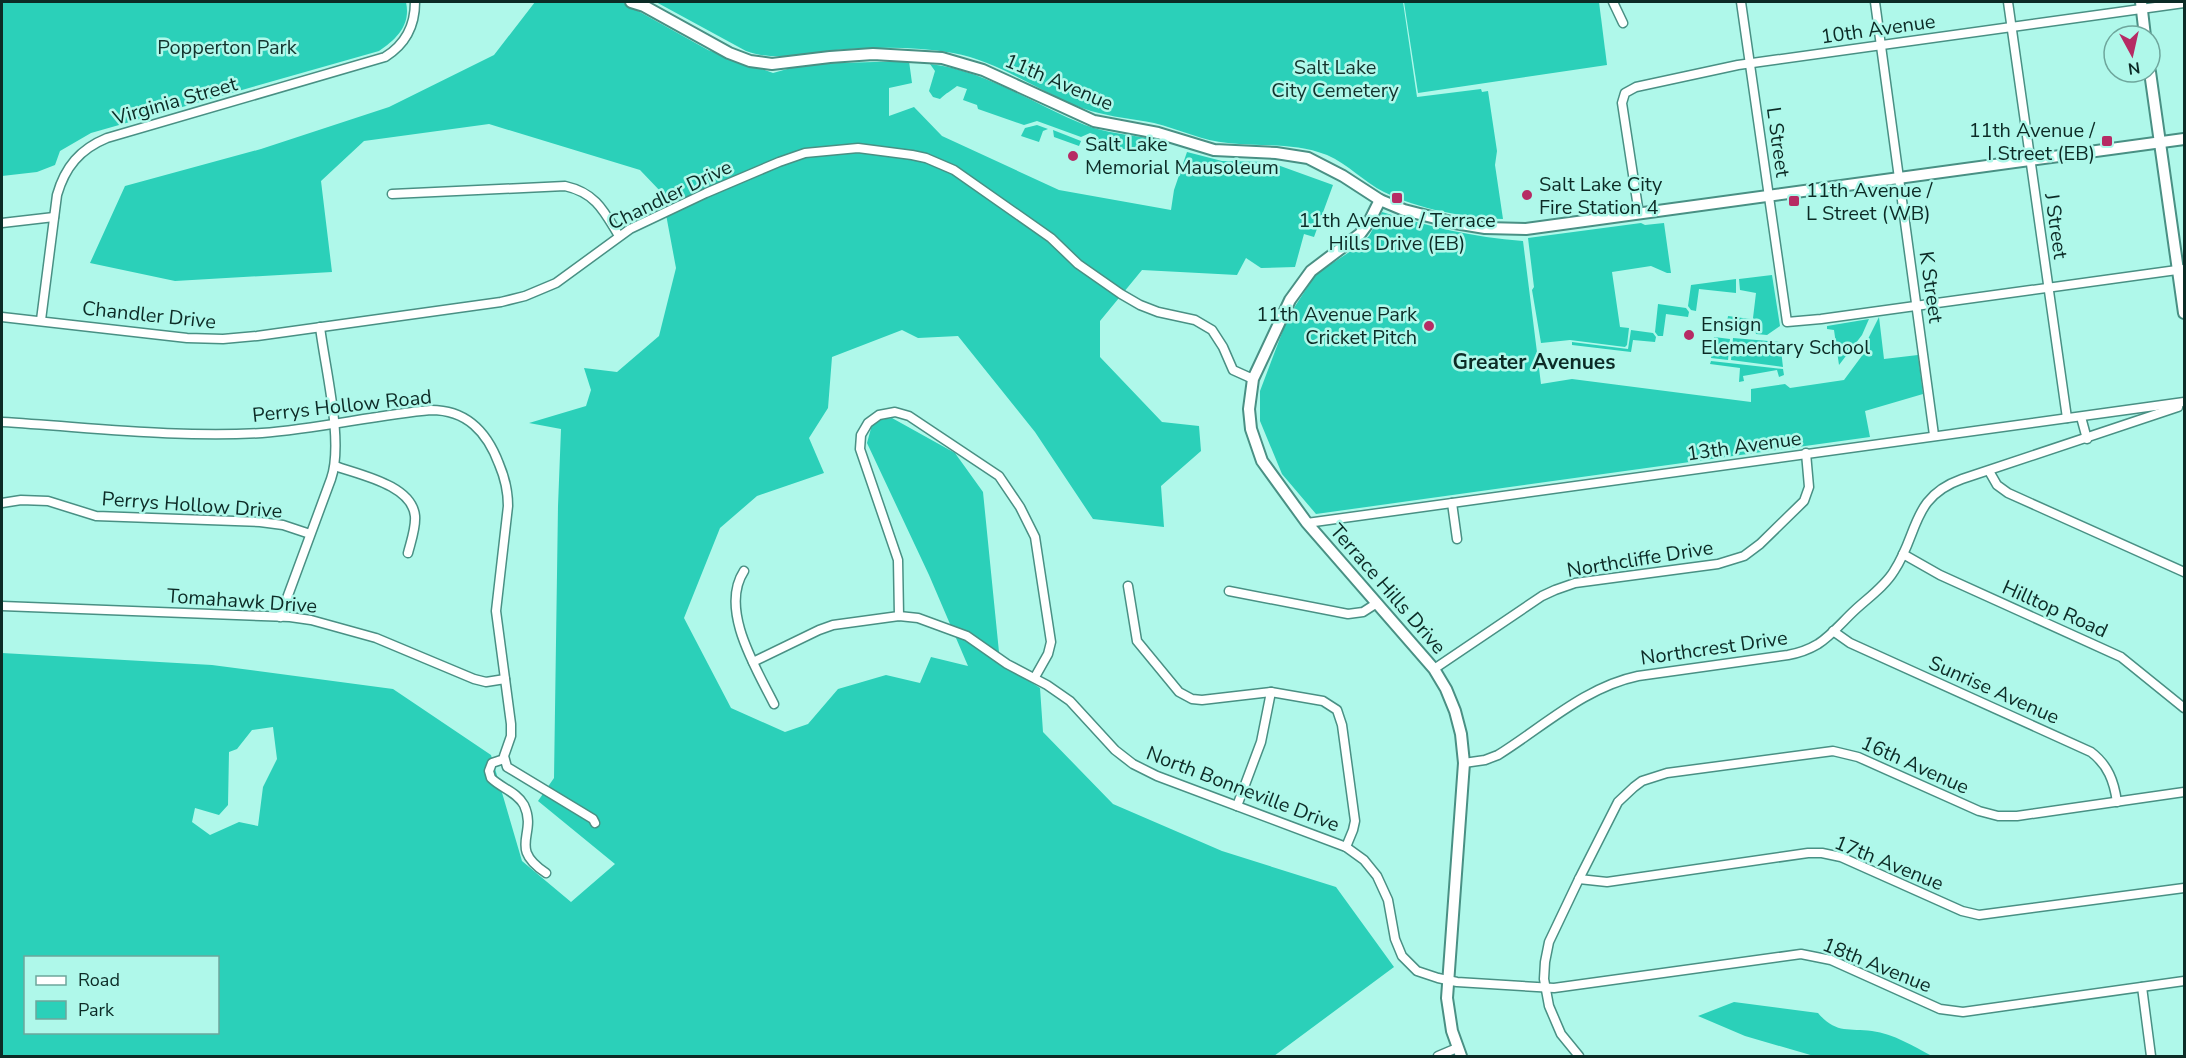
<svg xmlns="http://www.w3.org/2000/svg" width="2186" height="1058" font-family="'Nunito Sans',sans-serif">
  <rect width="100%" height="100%" fill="#aff8ea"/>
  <g fill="#2bd0b9" fill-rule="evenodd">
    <path d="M 2,2 L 406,2 C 411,25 397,39 379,51 L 91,133 L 60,151 L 55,165 L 37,172 L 2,176 Z"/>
    <path d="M 535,2 L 622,2 L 708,50 L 773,73 L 805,64 L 909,61 L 912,83 L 889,88 L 889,116 L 914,107 L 942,136 L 1059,190 L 1171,210 L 1174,190 L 1187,152 L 1222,161 L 1269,162 L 1333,185 L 1314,237 L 1304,234 L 1295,267 L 1261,268 L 1246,258 L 1237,275 L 1142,270 L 1100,321 L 1100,357 L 1162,422 L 1199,426 L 1201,451 L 1161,486 L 1164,527 L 1093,519 L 1035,432 L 958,336 L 918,338 L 902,330 L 832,357 L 828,408 L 809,438 L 824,473 L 757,496 L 720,528 L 684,618 L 731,708 L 785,732 L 808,724 L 838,689 L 886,675 L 920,683 L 931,657 L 968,666 L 929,575 L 867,443 L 873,421 L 892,418 L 955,453 L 983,492 L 1000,662 L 1040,688 L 1043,732 L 1113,804 L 1222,851 L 1336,887 L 1394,967 L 1274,1056 L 2,1056 L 2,653 L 212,665 L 393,689 L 491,755 L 522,861 L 571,902 L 615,864 L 538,801 L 554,778 L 558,506 L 561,429 L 529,423 L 586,406 L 591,390 L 584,368 L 617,372 L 659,336 L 676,268 L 662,193 L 640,170 L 489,124 L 364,141 L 321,181 L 332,272 L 175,281 L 90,263 L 125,186 L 261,149 L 389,107 L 494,55 ZM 273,727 L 277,759 L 263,787 L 258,826 L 239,822 L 210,835 L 192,822 L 195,808 L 219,815 L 228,805 L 229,752 L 237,749 L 252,730 ZM 26,958 L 218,958 L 218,1032 L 26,1032 Z"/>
    <path d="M 656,2 L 1403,2 L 1417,97 L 1481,89 L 1482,92 L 1488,91 L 1497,151 L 1495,165 L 1503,219 C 1465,218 1418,209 1384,192 C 1364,182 1348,164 1327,155 C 1293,142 1263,147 1228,143 C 1203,141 1179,129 1154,123 C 1133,119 1112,117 1091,111 C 1044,96 1003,62 953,53 C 915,46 874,47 836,50 C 804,53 777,62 746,51 Z"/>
    <path d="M 1404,2 L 1599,2 L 1607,65 L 1418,93 Z"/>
    <path d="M 930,64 C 987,71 1033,104 1085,125 C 1106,133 1131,135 1153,139 L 1156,143 C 1142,155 1112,148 1097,142 L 1096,135 L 1090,133 L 1081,137 L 1037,121 L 1024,125 L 978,109 L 977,105 L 963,100 L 967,89 L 957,86 C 951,91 946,93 940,99 L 933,97 L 929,91 L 935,71 Z"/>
    <path d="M 1037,125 L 1048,129 L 1043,131 L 1039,142 L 1021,136 L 1025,128 Z"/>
    <path d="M 1053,130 L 1081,141 L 1079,146 L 1054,137 Z"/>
    <path d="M 1382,212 C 1431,227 1472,237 1523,241 L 1541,384 L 1572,379 L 1751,402 L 1751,389 L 1785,384 L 1790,388 L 1844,380 L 1864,353 L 1862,351 L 1879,317 L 1884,359 L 1918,355 L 1923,394 L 1865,411 L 1870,437 L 1316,514 L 1282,474 L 1260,421 L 1260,391 L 1288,317 L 1316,274 L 1357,247 L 1369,236 Z"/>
    <path d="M 1641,223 L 1645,225 L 1664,223 L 1671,273 L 1667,273 L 1651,266 L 1612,272 L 1620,327 L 1629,328 L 1627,345 L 1625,347 L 1570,340 L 1541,343 L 1532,290 L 1534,287 L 1528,238 Z"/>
    <path d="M 1772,275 L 1780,326 L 1767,335 L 1756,334 L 1753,318 L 1756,293 L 1740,290 L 1739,279 Z"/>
    <path d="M 1736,279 L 1736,293 L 1699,289 L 1696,311 L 1691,310 L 1688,306 L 1691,285 Z"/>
    <path d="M 1658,304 L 1686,308 L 1689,312 L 1688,317 L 1666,314 L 1663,336 L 1658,336 L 1655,332 Z"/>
    <path d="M 1728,316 L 1750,319 L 1751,333 L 1726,330 Z"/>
    <path d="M 1869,319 L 1862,335 L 1839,365 L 1834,330 L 1827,329 L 1827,326 Z"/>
    <path d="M 1631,330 L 1653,333 L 1656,337 L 1655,342 L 1633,340 L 1631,352 L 1572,345 L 1572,342 L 1628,349 Z"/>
    <path d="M 1714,337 L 1730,339 L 1728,360 L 1711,358 Z"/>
    <path d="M 1733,338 L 1780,342 L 1783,367 L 1731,360 Z"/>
    <path d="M 1711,361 L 1783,369 L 1784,375 L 1779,377 L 1777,370 L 1743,376 L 1744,381 L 1739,382 L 1740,368 L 1710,364 Z"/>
    <path d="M 1734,1002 L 1818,1013 C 1836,1034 1848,1028 1872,1031 C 1894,1034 1913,1046 1932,1056 L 1814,1056 L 1745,1036 L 1698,1016 Z"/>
  </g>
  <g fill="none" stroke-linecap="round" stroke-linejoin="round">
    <g stroke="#499084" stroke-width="11">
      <g id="minor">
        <path d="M 1613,2 L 1623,23"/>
        <path d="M 1741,2 L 1787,322 L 1821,319 L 2184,269"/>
        <path d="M 1875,2 L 1934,435"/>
        <path d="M 2008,2 L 2067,418"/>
        <path d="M 392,194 L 565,186 C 596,193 604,211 619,236"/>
        <path d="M 1639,214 L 1622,103 L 1625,93 L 1636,87 L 1738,65 L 2184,3"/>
        <path d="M 2,223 L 54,217"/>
        <path d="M 2,317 L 187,338 L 223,339 L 257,336 L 501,302 L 525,296 L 556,283 L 630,229 L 706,193 L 779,162 L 805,153 L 858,148 L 912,155 L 926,158 L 954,170 L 1051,238 L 1078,264 L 1121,294 L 1140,305 L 1158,312 L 1195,320 L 1212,330 L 1223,347 L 1233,370 L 1253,379"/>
        <path d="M 41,320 L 57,195 C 65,167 80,149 107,138 L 385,57 C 406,44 415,26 415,2"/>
        <path d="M 2081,417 L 2087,439"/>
        <path d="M 2,422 C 88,427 176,438 262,433 C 319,429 374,415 431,410 C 467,410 487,432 499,464 C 505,478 508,491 508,506 L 496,611 L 511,724 L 511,736 L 504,756 L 507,767 L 593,819 L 595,823"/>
        <path d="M 335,466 C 360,475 412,485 415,516 C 416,528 411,541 408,553"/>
        <path d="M 1989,471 L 1997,485 L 2008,493 L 2184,572"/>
        <path d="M 2,503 L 21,500 L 48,501 L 96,516 L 260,522 L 283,525 L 310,534"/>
        <path d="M 1452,503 L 1457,539"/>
        <path d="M 1307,523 L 2184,402"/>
        <path d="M 1903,554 L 1940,575 L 2121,657 L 2184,708"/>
        <path d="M 744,571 C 719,609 756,668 774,704"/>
        <path d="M 1128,586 L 1137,641 L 1179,692 L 1192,699 L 1202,700 L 1271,692 L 1323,701 L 1337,710 L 1342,725 L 1355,821 L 1353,830 L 1346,847"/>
        <path d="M 1229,591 L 1348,614 L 1363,612 L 1377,603"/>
        <path d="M 2,606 L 290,617 L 311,620 L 376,638 L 474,679 L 486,682 L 505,679"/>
        <path d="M 899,616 L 898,560 L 860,449 L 861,435 L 868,423 L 879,415 L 895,412 L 909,416 L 999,476 L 1020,507 L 1035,537 L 1051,642 L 1048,654 L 1035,677"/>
        <path d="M 280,617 L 331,479 C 344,442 325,368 320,327"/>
        <path d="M 1833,631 L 1850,643 L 2091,752 C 2108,765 2114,781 2117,802"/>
        <path d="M 753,662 L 819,630 L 833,625 L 899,616 L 918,618 L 967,636 L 1007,664 L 1047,685 L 1070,701 L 1115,750 L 1133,764 L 1157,776 L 1346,847 L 1364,860 L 1377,876 L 1388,900 L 1395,939 L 1402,956 L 1417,971 L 1438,978 L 1457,982 L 1554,988 L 1801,954 L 1831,960 L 1940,1009 L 1963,1012 L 2184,981"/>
        <path d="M 1434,669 L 1542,596 L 1555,590 L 1575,583 L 1718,564 L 1744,556 L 1760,544 L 1804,501 L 1809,487 L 1806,453"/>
        <path d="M 504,759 L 492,763 L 489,771 L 491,778 C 501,788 517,792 524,805 C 538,835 507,847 546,873"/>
        <path d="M 1464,763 L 1485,760 L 1498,755 C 1543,727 1585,687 1638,676 L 1788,655 C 1799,653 1808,650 1818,644 C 1832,635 1843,621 1855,610 C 1868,598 1885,586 1894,571 C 1919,533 1911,497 1962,479 L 2178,407"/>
        <path d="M 1237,806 L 1261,742 L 1271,692"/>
        <path d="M 1579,879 L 1607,882 L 1808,853 L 1822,853 L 1841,857 L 1962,911 L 1979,915 L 2184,888"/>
        <path d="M 2142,987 L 2151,1056"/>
        <path d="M 1438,1056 L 1457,1048"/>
        <path d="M 1579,1056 L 1561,1034 L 1549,1006 L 1544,979 L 1545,962 L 1549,942 L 1579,879 L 1618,802 L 1634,787 L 1642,781 L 1667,773 L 1833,751 L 1858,757 L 1979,811 L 1998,816 L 2017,816 L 2184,792"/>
      </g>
    </g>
    <g stroke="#499084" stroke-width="14">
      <g id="tertiary">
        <path d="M 631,2 L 644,6 L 729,53 L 750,61 L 772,64 L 830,57 L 873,54 L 942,58 L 983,70 L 1094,121 L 1158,133 L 1214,150 L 1276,153 L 1308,158 L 1343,176 L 1380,200 L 1404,210 L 1455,223 L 1485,228 L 1526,229 L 2184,139"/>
        <path d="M 2141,2 L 2145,36"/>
        <path d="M 2150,72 L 2184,313"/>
        <path d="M 1380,200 L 1369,222 L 1360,234 L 1311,271 L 1290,300 L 1253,379 L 1249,409 L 1251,429 L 1262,461 L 1307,523 L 1434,669 L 1446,689 L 1455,711 L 1461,734 L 1464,763 L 1447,998 L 1452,1031 L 1461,1056"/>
      </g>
    </g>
    <use href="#minor" stroke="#fff" stroke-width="8"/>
    <use href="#tertiary" stroke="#fff" stroke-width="10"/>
  </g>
  <g fill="#b62b64" stroke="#aff8ea" stroke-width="2">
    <rect x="2101" y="135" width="12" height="12" rx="3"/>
    <circle cx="1073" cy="156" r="6"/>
    <circle cx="1527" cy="195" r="6"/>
    <rect x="1391" y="192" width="12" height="12" rx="3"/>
    <rect x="1788" y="195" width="12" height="12" rx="3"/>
    <circle cx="1429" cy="326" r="6"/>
    <circle cx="1689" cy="335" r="6"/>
  </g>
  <g text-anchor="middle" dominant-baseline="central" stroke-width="5" stroke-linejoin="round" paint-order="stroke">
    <g font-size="20" fill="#0c2b26" stroke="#aff8ea">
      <text transform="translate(1878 29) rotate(-8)">10th Avenue</text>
      <text transform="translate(1059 82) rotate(23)">11th Avenue</text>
      <text transform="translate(175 101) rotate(-16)">Virginia Street</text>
      <text transform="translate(1778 142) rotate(82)">L Street</text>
      <text transform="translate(670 195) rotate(-26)">Chandler Drive</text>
      <text transform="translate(2056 226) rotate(82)">J Street</text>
      <text transform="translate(1931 287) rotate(82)">K Street</text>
      <text transform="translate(149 315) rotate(6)">Chandler Drive</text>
      <text transform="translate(342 406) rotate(-6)">Perrys Hollow Road</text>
      <text transform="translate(1744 446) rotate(-8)">13th Avenue</text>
      <text transform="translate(192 505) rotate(4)">Perrys Hollow Drive</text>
      <text transform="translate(1640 559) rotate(-9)">Northcliffe Drive</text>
      <text transform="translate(1388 589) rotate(49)">Terrace Hills Drive</text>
      <text transform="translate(242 601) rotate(4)">Tomahawk Drive</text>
      <text transform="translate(2055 609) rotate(24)">Hilltop Road</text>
      <text transform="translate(1714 648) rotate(-8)">Northcrest Drive</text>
      <text transform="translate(1994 690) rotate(24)">Sunrise Avenue</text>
      <text transform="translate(1915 765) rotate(24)">16th Avenue</text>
      <text transform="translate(1243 789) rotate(21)">North Bonneville Drive</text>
      <text transform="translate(1889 863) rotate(22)">17th Avenue</text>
      <text transform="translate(1877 965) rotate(22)">18th Avenue</text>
    </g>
    <g font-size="20" fill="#13342e" stroke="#aff8ea">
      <text x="227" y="47">Popperton Park</text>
      <text x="1335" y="67">Salt Lake<tspan x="1335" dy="23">City Cemetery</tspan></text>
    </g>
    <g font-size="20" fill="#0c2b26" stroke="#aff8ea" text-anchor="start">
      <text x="2095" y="130" text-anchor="end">11th Avenue /<tspan x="2095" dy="23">I Street (EB)</tspan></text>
      <text x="1085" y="144">Salt Lake<tspan x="1085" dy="23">Memorial Mausoleum</tspan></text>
      <text x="1539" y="184">Salt Lake City<tspan x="1539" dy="23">Fire Station 4</tspan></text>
      <text x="1806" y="190">11th Avenue /<tspan x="1806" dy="23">L Street (WB)</tspan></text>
      <text x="1397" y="220" text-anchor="middle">11th Avenue / Terrace<tspan x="1397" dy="23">Hills Drive (EB)</tspan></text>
      <text x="1417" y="314" text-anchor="end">11th Avenue Park<tspan x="1417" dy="23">Cricket Pitch</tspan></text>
      <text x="1701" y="324">Ensign<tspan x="1701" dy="23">Elementary School</tspan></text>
    </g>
    <g font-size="21" font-weight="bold" fill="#0c2b26" stroke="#aff8ea">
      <text x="1534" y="362">Greater Avenues</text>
    </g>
  </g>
  <rect width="2186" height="1058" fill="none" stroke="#0c2b26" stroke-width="6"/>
  <rect x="24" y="956" width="195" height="78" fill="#aff8ea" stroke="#6ea69c" stroke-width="1.5"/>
  <rect x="36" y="976" width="30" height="9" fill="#ffffff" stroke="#6ea69c" stroke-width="1.5"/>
  <text x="78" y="986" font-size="18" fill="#0c2b26">Road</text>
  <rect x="36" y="1001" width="30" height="18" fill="#2bd0b9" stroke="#6ea69c" stroke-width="1.5"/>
  <text x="78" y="1016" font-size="18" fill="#0c2b26">Park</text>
  <g transform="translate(2132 54) rotate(172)"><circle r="28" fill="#aff8ea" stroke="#6ea69c" stroke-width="1.5"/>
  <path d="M0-4.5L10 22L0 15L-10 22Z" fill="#b62b64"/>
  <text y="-9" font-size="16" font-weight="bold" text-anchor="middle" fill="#0c2b26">N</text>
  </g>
</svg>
